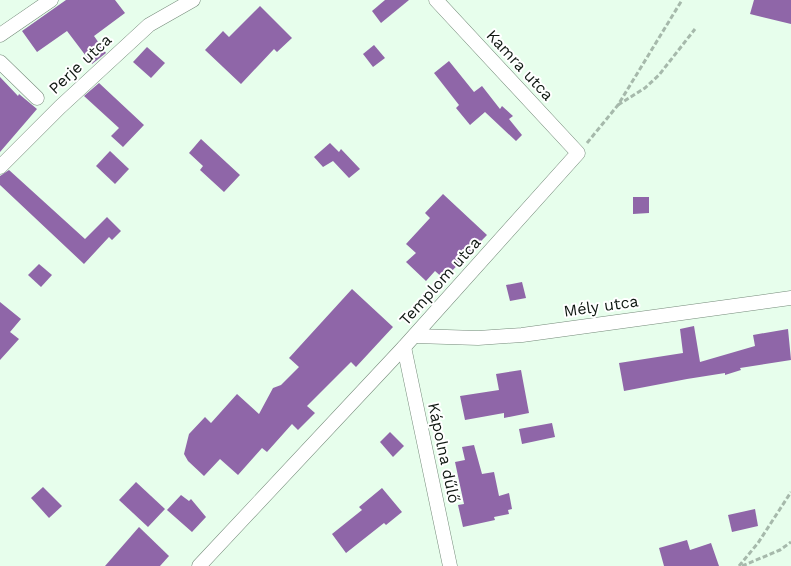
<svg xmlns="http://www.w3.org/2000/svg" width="791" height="566" font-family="'Work Sans',sans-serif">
  <rect width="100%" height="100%" fill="#e7feec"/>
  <g fill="#8f66a8">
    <path d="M 66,0 L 115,0 L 125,13 L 94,36 L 106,53 L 92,64 L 67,31 L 37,52 L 22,31 Z"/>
    <path d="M 385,0 L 409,0 L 381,23 L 372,11 Z"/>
    <path d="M 754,0 L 791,0 L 791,24 L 750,14 Z"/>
    <path d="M 260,6 L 292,38 L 277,52 L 274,49 L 241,84 L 205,50 L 223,31 L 229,37 Z"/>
    <path d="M 374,45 L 385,58 L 373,67 L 363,54 Z"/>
    <path d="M 147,47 L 165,63 L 151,78 L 133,62 Z"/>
    <path d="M 449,61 L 474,92 L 482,86 L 500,109 L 502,106 L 513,116 L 509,119 L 522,135 L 516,141 L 485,112 L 470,125 L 456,108 L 459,105 L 434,73 Z"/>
    <path d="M 0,77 L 18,96 L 19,94 L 37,109 L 0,152 Z"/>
    <path d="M 99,83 L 144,125 L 123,147 L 111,136 L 119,128 L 84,96 Z"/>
    <path d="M 201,139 L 240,175 L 224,192 L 200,170 L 203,166 L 189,153 Z"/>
    <path d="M 330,143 L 339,152 L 341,149 L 360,169 L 349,178 L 333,161 L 323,167 L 314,157 Z"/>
    <path d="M 110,151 L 129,169 L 115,184 L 96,166 Z"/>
    <path d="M 9,170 L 85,239 L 107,217 L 121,231 L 112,240 L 109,237 L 84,264 L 0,185 L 0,176 Z"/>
    <path d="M 443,194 L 487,235 L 444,279 L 435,271 L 426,281 L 406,262 L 416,253 L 406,244 L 430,218 L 425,213 Z"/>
    <path d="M 633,197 L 649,197 L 649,213 L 633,214 Z"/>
    <path d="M 39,264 L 52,275 L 41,287 L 28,275 Z"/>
    <path d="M 522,282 L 526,298 L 510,301 L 506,285 Z"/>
    <path d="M 352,289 L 393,327 L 356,367 L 351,362 L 307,406 L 315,413 L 298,430 L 292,424 L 267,452 L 262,448 L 238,475 L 220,459 L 204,476 L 188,461 L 184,454 L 189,434 L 205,417 L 211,423 L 237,394 L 259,414 L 273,388 L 281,385 L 299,367 L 289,358 Z"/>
    <path d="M 0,302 L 21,319 L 10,332 L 19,339 L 0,360 Z"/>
    <path d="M 694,326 L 700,362 L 755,346 L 753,335 L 788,329 L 791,360 L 740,368 L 741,370 L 725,375 L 725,373 L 687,379 L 624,391 L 619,363 L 683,353 L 680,329 Z"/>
    <path d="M 521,370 L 529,413 L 504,418 L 504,413 L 465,420 L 460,396 L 499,390 L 496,374 Z"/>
    <path d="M 552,423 L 555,437 L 522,444 L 519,429 Z"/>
    <path d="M 390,432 L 404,446 L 393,457 L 380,442 Z"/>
    <path d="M 474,445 L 482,474 L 494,472 L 499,496 L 509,493 L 512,509 L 508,510 L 509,514 L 494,517 L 495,520 L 463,527 L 458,505 L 464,504 L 455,462 L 465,460 L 462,447 Z"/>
    <path d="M 136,482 L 165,509 L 148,527 L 119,500 Z"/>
    <path d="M 43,487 L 62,506 L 49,518 L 31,498 Z"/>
    <path d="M 382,488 L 402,512 L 386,525 L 384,523 L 346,553 L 332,534 L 362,510 L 359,507 Z"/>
    <path d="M 181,495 L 189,501 L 191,499 L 206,517 L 192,532 L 167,510 Z"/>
    <path d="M 755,509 L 758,526 L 732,532 L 728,515 Z"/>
    <path d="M 139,527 L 169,556 L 160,566 L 105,566 Z"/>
    <path d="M 687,540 L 690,550 L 711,543 L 719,566 L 664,566 L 659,548 Z"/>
  </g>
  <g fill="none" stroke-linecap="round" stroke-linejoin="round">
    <g stroke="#758a7a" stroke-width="15">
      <g id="street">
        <path d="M 0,35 L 51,0"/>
        <path d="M 0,62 L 37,98"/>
        <path d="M 0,167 L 60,107 L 149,25 L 193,0"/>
        <path d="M 415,336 L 478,338 L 522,335 L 791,298"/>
        <path d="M 404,347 L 450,566"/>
        <path d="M 199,566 L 404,347 L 578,153 L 436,0"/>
      </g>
    </g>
    <g stroke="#a6b9ab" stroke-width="3" stroke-dasharray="5 2.5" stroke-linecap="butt">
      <path d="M 618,105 L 645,88 L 659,75 L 695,29"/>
      <path d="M 587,143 L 618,105 L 682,0"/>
      <path d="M 739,566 L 758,543 L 791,492"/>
      <path d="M 742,566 L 780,550 L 791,542"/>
    </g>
    <use href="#street" stroke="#fff" stroke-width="14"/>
  </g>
  <g text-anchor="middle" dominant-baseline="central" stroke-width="4" stroke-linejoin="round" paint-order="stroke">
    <g font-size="16" fill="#101812" stroke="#fff">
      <text transform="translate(80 64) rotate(-43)">Perje utca</text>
      <text transform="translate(520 65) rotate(47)">Kamra utca</text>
      <text transform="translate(440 281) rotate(-48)">Templom utca</text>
      <text transform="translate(601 306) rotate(-8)">Mély utca</text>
      <text transform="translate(444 453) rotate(78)">Kápolna dűlő</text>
    </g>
  </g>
</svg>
